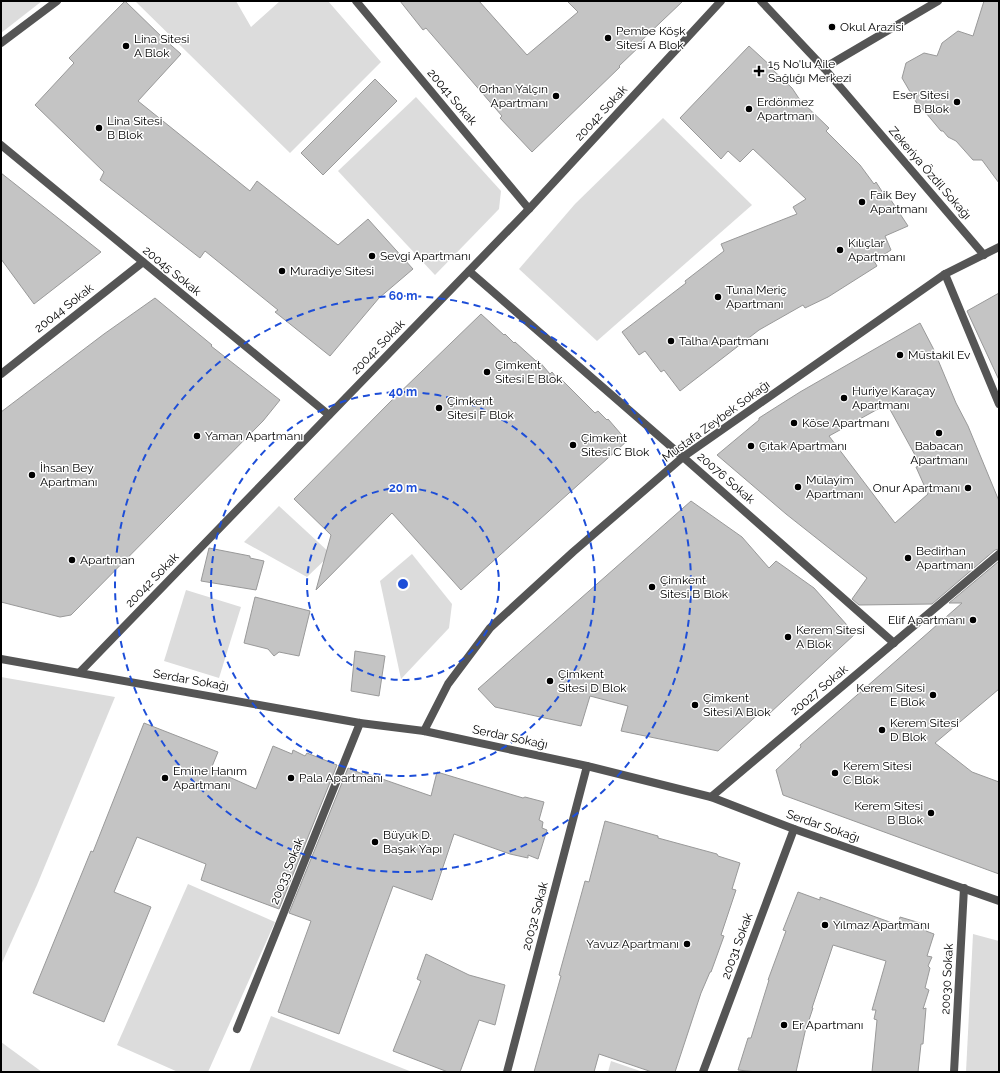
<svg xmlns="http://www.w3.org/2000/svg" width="1000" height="1073" font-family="Raleway,sans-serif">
  <rect width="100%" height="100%" fill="#fff"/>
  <g fill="#dcdcdc">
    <path d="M 1,1 L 42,1 L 1,33 Z"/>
    <path d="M 135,1 L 236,1 L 251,27 L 280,1 L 328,1 L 381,62 L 290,153 Z"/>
    <path d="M 416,97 L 501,191 L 499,209 L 435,275 L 338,171 Z"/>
    <path d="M 663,118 L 752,205 L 597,341 L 519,269 L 575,204 Z"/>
    <path d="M 279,506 L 331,554 L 307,577 L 244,542 Z"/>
    <path d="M 412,554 L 452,604 L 449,628 L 401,679 L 380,581 Z"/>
    <path d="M 186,590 L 241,607 L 219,678 L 164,661 Z"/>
    <path d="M 1,677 L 115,697 L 37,885 L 1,965 Z"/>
    <path d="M 188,884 L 275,922 L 208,1072 L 178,1072 L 117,1045 Z"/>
    <path d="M 973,934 L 999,941 L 999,1072 L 966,1072 Z"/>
    <path d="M 271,1016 L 412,1072 L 249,1072 Z"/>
    <path d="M 1,1042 L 42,1072 L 1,1072 Z"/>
    <path d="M 611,1061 L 643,1072 L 608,1072 Z"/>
  </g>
  <g fill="#c4c4c4" stroke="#999" fill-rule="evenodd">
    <path d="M 125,1 L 164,39 L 181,54 L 138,101 L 250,191 L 257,181 L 338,245 L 368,219 L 413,269 L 379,298 L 330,356 L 275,312 L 278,310 L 205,251 L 200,258 L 100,180 L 104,172 L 35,105 L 74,63 L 69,58 Z"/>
    <path d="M 400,1 L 479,1 L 527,55 L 578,12 L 567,1 L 683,1 L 641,41 L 643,43 L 619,66 L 620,67 L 532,152 L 500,118 L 502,116 L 426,28 L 423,30 Z"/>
    <path d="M 984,1 L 999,1 L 999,183 L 982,160 L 973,160 L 956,141 L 948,137 L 943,131 L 941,131 L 921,107 L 919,107 L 902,78 L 906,63 L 924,53 L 937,56 L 942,43 L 958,31 L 973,36 Z"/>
    <path d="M 749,46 L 773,68 L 772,69 L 792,88 L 800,100 L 829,128 L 826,131 L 860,165 L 874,184 L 876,182 L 883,193 L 885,191 L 908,226 L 885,236 L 891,250 L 874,261 L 877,266 L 828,297 L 805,308 L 803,305 L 759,330 L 680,391 L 664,370 L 661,372 L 645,351 L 639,355 L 622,332 L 686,283 L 685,281 L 724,251 L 721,244 L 797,214 L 793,207 L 806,199 L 753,149 L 740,162 L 728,151 L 721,159 L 680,118 Z"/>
    <path d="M 375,79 L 397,101 L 323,175 L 301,153 Z"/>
    <path d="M 1,173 L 101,252 L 34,304 L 1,259 Z"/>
    <path d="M 999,293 L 999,380 L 967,311 Z"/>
    <path d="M 155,298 L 212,345 L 211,346 L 280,400 L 263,421 L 71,615 L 60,617 L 1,602 L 1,412 L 104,334 Z"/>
    <path d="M 481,314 L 504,335 L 505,334 L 514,343 L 515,342 L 536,361 L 538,360 L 550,374 L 552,372 L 560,382 L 562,380 L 595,413 L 598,411 L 607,420 L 608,419 L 627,441 L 461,590 L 392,513 L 316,590 L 331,535 L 294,499 L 390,402 Z"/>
    <path d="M 920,323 L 933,348 L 956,403 L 968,426 L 999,501 L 999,549 L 995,550 L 932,604 L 859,605 L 852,599 L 867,578 L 786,514 L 717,455 L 759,420 L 759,418 L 770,411 L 800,392 ZM 887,404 L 921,466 L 916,467 L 928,494 L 895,523 L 829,436 Z"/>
    <path d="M 691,501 L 742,537 L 769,568 L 776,561 L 814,588 L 855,634 L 770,713 L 765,708 L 718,751 L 621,731 L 628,706 L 590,696 L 581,726 L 495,707 L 478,689 Z"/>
    <path d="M 209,548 L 250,556 L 250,558 L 264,561 L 256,590 L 201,581 Z"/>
    <path d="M 999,561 L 999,689 L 935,743 L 972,772 L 999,782 L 999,874 L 783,795 L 776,770 L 801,747 L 800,745 L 962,603 L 949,603 Z"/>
    <path d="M 255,597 L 310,611 L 299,656 L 279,652 L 274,656 L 268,649 L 244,643 Z"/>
    <path d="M 355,651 L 385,656 L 379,696 L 351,691 Z"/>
    <path d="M 144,723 L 218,752 L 211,769 L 256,789 L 273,746 L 292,754 L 293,750 L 305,756 L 307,753 L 337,765 L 279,909 L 201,880 L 206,864 L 137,837 L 114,892 L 151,907 L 104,1022 L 33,993 L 91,851 L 93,852 Z"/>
    <path d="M 348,768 L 365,775 L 365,773 L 431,796 L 437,772 L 523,798 L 525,797 L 544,802 L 539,820 L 543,822 L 542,828 L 547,830 L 538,859 L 528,855 L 528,858 L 510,854 L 454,834 L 432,900 L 393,886 L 339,1034 L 278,1012 L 311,921 L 289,913 Z"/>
    <path d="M 605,821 L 658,836 L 658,838 L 717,854 L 718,856 L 740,863 L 732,889 L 736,890 L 721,935 L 724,936 L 711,972 L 710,972 L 701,993 L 675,1072 L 652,1072 L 599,1054 L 594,1072 L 534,1072 L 561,976 L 559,975 L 585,881 L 589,882 Z"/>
    <path d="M 798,892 L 820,900 L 820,897 L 898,925 L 900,917 L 927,925 L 926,931 L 934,934 L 927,956 L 932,957 L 928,966 L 930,968 L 925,988 L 929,990 L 923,1009 L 926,1008 L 923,1044 L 921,1044 L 918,1072 L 872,1072 L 877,1020 L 874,1019 L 876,1010 L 872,1010 L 886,961 L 833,945 L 812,1008 L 813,1008 L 805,1032 L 796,1072 L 757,1072 L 738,1070 L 748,1038 L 751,1038 L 769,980 L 768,980 L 786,931 L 783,930 Z"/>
    <path d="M 426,954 L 469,975 L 505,985 L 495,1025 L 479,1020 L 460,1072 L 448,1072 L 393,1051 L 421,981 L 417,979 Z"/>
  </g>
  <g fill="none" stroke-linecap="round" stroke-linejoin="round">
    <g stroke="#555" stroke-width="8">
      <path d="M 356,1 L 529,209"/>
      <path d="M 1,145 L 329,415"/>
      <path d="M 469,271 L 683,457 L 894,643"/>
      <path d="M 945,274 L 999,404"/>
      <path d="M 1,374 L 143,262"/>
      <path d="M 711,797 L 999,554"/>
      <path d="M 237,1029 L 360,723"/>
      <path d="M 507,1072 L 587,766"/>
      <path d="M 703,1072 L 794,829"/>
      <path d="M 954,1072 L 964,888"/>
    </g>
    <g stroke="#555" stroke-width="8">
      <path d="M 761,1 L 824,68 L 984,255"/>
      <path d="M 1,43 L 57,1"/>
      <path d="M 824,68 L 938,1"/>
      <path d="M 1,659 L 360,723 L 424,731 L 587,766 L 711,797 L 794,829 L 999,901"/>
      <path d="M 80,672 L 529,209 L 721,1"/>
      <path d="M 424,731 L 448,684 L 490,628 L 573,552 L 683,457 L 945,274 L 999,247"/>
    </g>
  </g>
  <g fill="none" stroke="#1d4ed8" stroke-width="2" stroke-dasharray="7 5">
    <circle cx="403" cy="584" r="96"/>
    <circle cx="403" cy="584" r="192"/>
    <circle cx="403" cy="584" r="288"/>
  </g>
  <g fill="#000" stroke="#fff" stroke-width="1.5">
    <circle cx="832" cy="27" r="4"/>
    <circle cx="608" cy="38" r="4"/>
    <circle cx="126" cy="46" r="4"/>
    <path d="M757 65h4v4h4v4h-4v4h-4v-4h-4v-4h4z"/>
    <circle cx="556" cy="96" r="4"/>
    <circle cx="957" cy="102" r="4"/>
    <circle cx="749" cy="109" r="4"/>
    <circle cx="99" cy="128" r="4"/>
    <circle cx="862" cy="202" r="4"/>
    <circle cx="840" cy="250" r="4"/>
    <circle cx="372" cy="256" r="4"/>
    <circle cx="282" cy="271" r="4"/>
    <circle cx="718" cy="297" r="4"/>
    <circle cx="671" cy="341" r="4"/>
    <circle cx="900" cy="355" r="4"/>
    <circle cx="487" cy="372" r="4"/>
    <circle cx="844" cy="398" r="4"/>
    <circle cx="439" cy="408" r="4"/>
    <circle cx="794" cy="423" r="4"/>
    <circle cx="939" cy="433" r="4"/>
    <circle cx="197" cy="436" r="4"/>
    <circle cx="573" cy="445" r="4"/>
    <circle cx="751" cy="446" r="4"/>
    <circle cx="32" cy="475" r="4"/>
    <circle cx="798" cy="487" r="4"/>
    <circle cx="968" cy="488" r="4"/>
    <circle cx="908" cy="558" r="4"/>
    <circle cx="72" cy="560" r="4"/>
    <circle cx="652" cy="587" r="4"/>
    <circle cx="973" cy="620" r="4"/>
    <circle cx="788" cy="637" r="4"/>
    <circle cx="550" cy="681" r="4"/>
    <circle cx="933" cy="695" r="4"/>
    <circle cx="695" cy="705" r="4"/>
    <circle cx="882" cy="730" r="4"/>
    <circle cx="835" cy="773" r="4"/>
    <circle cx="165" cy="778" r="4"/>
    <circle cx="291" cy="778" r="4"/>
    <circle cx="931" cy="813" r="4"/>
    <circle cx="375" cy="842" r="4"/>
    <circle cx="825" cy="925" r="4"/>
    <circle cx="687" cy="944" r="4"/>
    <circle cx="784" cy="1025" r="4"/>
  </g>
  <g text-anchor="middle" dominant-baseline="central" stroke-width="3" stroke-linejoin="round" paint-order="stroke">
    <g font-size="12" fill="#000" stroke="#fff" text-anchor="start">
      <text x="840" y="27">Okul Arazisi</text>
      <text x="616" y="31">Pembe Köşk<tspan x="616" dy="14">Sitesi A Blok</tspan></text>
      <text x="134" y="39">Lina Sitesi<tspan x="134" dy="14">A Blok</tspan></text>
      <text x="768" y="64">15 No'lu Aile<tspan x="768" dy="14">Sağlığı Merkezi</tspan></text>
      <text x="548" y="89" text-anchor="end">Orhan Yalçın<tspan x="548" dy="14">Apartmanı</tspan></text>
      <text x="949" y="95" text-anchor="end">Eser Sitesi<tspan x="949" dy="14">B Blok</tspan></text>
      <text x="757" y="102">Erdönmez<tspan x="757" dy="14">Apartmanı</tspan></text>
      <text x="107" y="121">Lina Sitesi<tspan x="107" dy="14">B Blok</tspan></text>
      <text x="870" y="195">Faik Bey<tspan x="870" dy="14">Apartmanı</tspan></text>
      <text x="848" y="243">Kılıçlar<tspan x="848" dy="14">Apartmanı</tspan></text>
      <text x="380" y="256">Sevgi Apartmanı</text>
      <text x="290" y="271">Muradiye Sitesi</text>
      <text x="726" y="290">Tuna Meriç<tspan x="726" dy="14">Apartmanı</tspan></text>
      <text x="679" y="341">Talha Apartmanı</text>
      <text x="908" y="355">Müstakil Ev</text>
      <text x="495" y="365">Çimkent<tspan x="495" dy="14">Sitesi E Blok</tspan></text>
      <text x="852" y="391">Huriye Karaçay<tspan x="852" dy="14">Apartmanı</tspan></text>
      <text x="447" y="401">Çimkent<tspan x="447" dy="14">Sitesi F Blok</tspan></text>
      <text x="802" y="423">Köse Apartmanı</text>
      <text x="205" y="436">Yaman Apartmanı</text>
      <text x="581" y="438">Çimkent<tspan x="581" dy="14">Sitesi C Blok</tspan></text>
      <text x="759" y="446">Çıtak Apartmanı</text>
      <text x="939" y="446" text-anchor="middle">Babacan<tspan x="939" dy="14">Apartmanı</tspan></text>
      <text x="40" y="468">İhsan Bey<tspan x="40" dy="14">Apartmanı</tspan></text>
      <text x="806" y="480">Mülayim<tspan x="806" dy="14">Apartmanı</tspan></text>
      <text x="960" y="488" text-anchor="end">Onur Apartmanı</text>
      <text x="916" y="551">Bedirhan<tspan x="916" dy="14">Apartmanı</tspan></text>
      <text x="80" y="560">Apartman</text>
      <text x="660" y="580">Çimkent<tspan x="660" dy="14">Sitesi B Blok</tspan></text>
      <text x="965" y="620" text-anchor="end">Elif Apartmanı</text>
      <text x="796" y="630">Kerem Sitesi<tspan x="796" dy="14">A Blok</tspan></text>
      <text x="558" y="674">Çimkent<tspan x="558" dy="14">Sitesi D Blok</tspan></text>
      <text x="925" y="688" text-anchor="end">Kerem Sitesi<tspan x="925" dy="14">E Blok</tspan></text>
      <text x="703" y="698">Çimkent<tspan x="703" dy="14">Sitesi A Blok</tspan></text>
      <text x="890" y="723">Kerem Sitesi<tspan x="890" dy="14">D Blok</tspan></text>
      <text x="843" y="766">Kerem Sitesi<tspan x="843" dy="14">C Blok</tspan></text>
      <text x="173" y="771">Emine Hanım<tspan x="173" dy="14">Apartmanı</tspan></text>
      <text x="299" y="778">Pala Apartmanı</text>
      <text x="923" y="806" text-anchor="end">Kerem Sitesi<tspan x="923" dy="14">B Blok</tspan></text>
      <text x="383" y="835">Büyük D.<tspan x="383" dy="14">Başak Yapı</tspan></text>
      <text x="833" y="925">Yılmaz Apartmanı</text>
      <text x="679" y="944" text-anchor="end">Yavuz Apartmanı</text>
      <text x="792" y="1025">Er Apartmanı</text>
    </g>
    <g font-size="12" fill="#000" stroke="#fff">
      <text transform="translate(452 97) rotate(50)">20041 Sokak</text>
      <text transform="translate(601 113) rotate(-47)">20042 Sokak</text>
      <text transform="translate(930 173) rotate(49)">Zekeriya Özdil Sokağı</text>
      <text transform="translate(172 271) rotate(39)">20045 Sokak</text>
      <text transform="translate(64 308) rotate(-38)">20044 Sokak</text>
      <text transform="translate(378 347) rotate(-46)">20042 Sokak</text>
      <text transform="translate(716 421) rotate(-36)">Mustafa Zeybek Sokağı</text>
      <text transform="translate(726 478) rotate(41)">20076 Sokak</text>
      <text transform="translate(152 580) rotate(-46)">20042 Sokak</text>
      <text transform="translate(191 680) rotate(10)">Serdar Sokağı</text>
      <text transform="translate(819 690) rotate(-40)">20027 Sokak</text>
      <text transform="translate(510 737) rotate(12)">Serdar Sokağı</text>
      <text transform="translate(823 826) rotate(19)">Serdar Sokağı</text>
      <text transform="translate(287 871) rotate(-68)">20033 Sokak</text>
      <text transform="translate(535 916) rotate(-75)">20032 Sokak</text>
      <text transform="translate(737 946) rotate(-70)">20031 Sokak</text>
      <text transform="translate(947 979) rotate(-87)">20030 Sokak</text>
    </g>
  </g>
  <circle cx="403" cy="584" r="6" fill="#1d4ed8" stroke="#fff" stroke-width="2"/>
  <g font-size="12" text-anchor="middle" font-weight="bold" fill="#1d4ed8" stroke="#fff" stroke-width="3" stroke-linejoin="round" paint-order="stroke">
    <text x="403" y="300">60 m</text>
    <text x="403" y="396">40 m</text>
    <text x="403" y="492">20 m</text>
  </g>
  <rect width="1000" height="1073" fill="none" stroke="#000000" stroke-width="4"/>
</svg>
